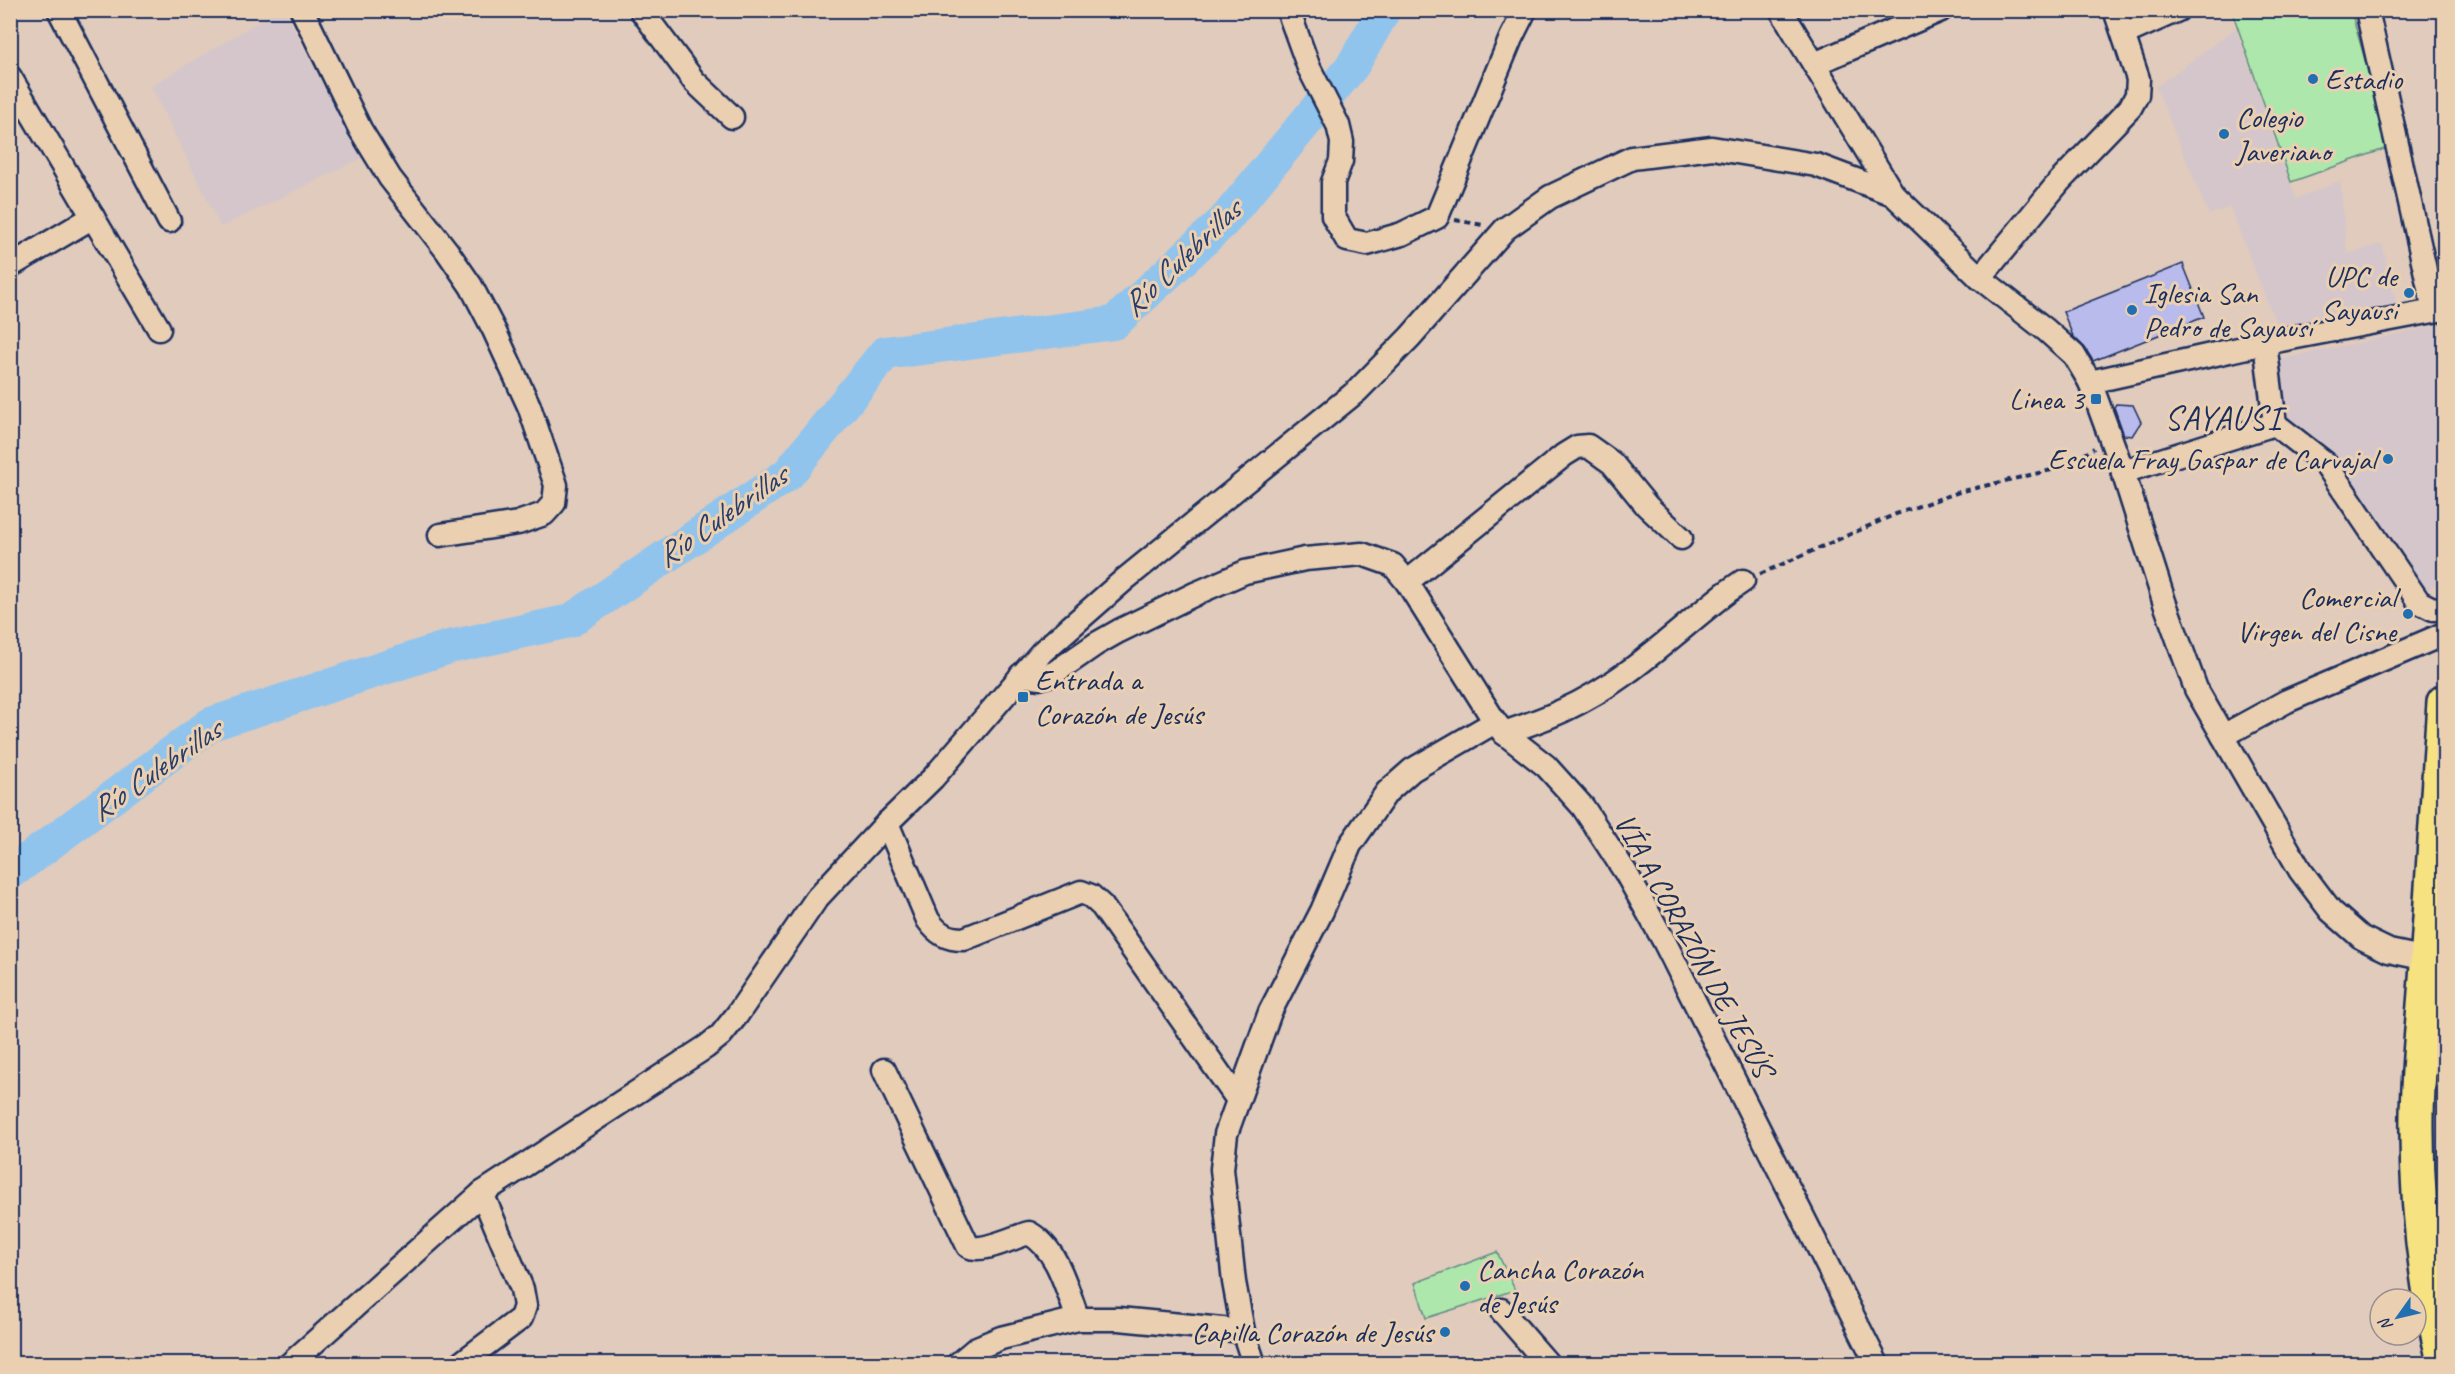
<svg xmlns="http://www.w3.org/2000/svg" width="2455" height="1374" font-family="Caveat,sans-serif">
  <rect width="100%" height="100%" fill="#e0cbbd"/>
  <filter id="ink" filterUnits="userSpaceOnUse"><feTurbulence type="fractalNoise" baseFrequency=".0167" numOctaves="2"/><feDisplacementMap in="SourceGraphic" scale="12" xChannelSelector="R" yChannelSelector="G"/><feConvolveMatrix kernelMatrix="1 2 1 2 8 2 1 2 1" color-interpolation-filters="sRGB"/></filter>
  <g filter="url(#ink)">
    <g fill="#d4c6cb">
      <path d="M 277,11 L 284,11 L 362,158 L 221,227 L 151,86 Z"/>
      <path d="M 2236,28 L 2296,199 L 2340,181 L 2347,254 L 2382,244 L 2397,307 L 2279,331 L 2230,207 L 2209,215 L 2156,87 Z"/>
      <path d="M 2436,326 L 2444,367 L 2444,464 L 2436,583 L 2424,593 L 2290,425 L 2278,360 Z"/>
    </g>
    <g fill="#aee7ab" stroke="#648b84" stroke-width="1.5">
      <path d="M 2232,11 L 2351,11 L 2390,147 L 2291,182 Z"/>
      <path d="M 1497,1252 L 1515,1290 L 1426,1318 L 1415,1283 Z"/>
    </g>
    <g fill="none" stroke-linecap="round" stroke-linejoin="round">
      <path stroke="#90c4ed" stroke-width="34" d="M 10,873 L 211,724 L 449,647 L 570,621 L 788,474 L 885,353 L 1114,323 L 1224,221 L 1353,65 L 1384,10"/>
    </g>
    <g fill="#b9bbec" stroke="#1b2f5e" stroke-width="1.5">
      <path d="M 2183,264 L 2204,317 L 2093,361 L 2085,348 L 2073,336 L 2063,312 Z"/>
      <path d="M 2116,404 L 2133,405 L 2141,422 L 2132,436 L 2124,435 L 2114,407 Z"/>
    </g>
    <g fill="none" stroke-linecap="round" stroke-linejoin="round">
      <g stroke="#1b2f5e" stroke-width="27">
        <g id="minor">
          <path d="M 59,10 L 169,221"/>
          <path d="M 302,10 L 360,129 L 390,178 L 447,251 L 471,286 L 494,330 L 529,406 L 556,485 L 554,503 L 544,514 L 518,523 L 440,535"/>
          <path d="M 641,10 L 694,81 L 732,117"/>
          <path d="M 1288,10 L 1309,68 L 1338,125 L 1342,142 L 1341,161 L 1333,182 L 1333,216 L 1347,240 L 1367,244 L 1402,234 L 1437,217 L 1511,38 L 1525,10"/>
          <path d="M 1781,10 L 1893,194"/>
          <path d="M 2367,10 L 2434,310"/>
          <path d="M 2124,34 L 2178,10"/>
          <path d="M 1814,64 L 1941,10"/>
          <path d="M 10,77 L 159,329"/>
          <path d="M 10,266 L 93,217"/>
          <path d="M 1980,278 L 2059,182 L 2130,108 L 2137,95 L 2138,79 L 2115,10"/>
          <path d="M 2265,343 L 2275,424 L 2325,463 L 2419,602 L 2433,609 L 2444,608"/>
          <path d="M 2090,382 L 2265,343 L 2444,309"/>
          <path d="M 2123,472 L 2275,424"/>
          <path d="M 1407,582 L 1564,455 L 1577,447 L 1588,446 L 1612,463 L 1647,506 L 1681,538"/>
          <path d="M 1021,675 L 1039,678 L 1054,673 L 1096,644 L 1119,631 L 1197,593 L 1245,572 L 1305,559 L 1362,554 L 1393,565 L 1407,582 L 1495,722 L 1504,733 L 1546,766 L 1583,807 L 1626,873 L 1664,941 L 1877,1364"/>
          <path d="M 1504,733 C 1524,726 1545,719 1564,710 C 1626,682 1674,633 1727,592 L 1743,581"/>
          <path d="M 2223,736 L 2287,701 L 2444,634"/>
          <path d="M 887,823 L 928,920 C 938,934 947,939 964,939 L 1081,892 L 1091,896 L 1102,906 L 1238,1100"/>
          <path d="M 884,1070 L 968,1246 C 982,1254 1013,1237 1029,1233 C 1058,1249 1067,1290 1078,1319"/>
          <path d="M 1501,1310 L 1548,1364"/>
          <path d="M 290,1364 L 482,1193 L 706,1047 L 721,1035 L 737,1015 L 817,898 L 887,823 L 933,778 L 1042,652 L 1124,580 L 1357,391 L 1410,337 L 1505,229 L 1550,197 L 1632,158 L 1712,148 L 1816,165 L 1893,194 L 1980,278 L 2046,330 L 2074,355 L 2090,382 L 2123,472 L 2164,601 L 2196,689 L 2300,870 L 2331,911 L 2362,938 L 2389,951 L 2427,959"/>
          <path d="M 460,1364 L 521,1318 L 525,1306 L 522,1289 L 482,1193"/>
          <path d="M 958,1364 L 977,1348 L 1001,1338 L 1078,1319 L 1119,1319 L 1243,1331"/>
          <path d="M 1254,1364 L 1243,1331 L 1234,1282 L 1222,1169 L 1226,1134 L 1270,1012 L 1322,911 L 1350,845 L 1387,792 L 1412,770 L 1495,722"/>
        </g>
      </g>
      <g stroke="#1b2f5e" stroke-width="38">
        <path id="primary" d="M 2444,702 C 2438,789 2433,877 2427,964 C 2424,1014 2418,1064 2417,1114 C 2416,1197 2424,1281 2444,1361"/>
      </g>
      <g stroke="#1b2f5e" stroke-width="4" stroke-dasharray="6 4.5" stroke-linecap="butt">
        <path d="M 1455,220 L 1483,225"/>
        <path d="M 1760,574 L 1896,514 L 1959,492 L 2068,466 L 2094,448"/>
      </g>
      <use href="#minor" stroke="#eacfb1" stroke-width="22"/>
      <use href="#primary" stroke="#f6e281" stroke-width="33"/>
    </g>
  </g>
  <g fill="#1f6fb2" stroke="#eacfb1" stroke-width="2">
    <circle cx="2313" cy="79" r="6"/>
    <circle cx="2224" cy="134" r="6"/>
    <circle cx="2409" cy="293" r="6"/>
    <circle cx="2132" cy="310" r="6"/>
    <rect x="2090" y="393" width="12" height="12" rx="3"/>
    <circle cx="2388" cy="459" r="6"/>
    <circle cx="2408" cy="614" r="6"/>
    <rect x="1017" y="691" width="12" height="12" rx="3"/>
    <circle cx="1465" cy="1286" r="6"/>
    <circle cx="1445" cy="1332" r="6"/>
  </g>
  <g text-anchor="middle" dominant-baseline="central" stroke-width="6" stroke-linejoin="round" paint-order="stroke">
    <g font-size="30" fill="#1b2f5e" stroke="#eacfb1" text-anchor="start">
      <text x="2325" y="79">Estadio</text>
      <text x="2236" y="117">Colegio<tspan x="2236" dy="34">Javeriano</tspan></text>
      <text x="2397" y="276" text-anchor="end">UPC de<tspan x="2397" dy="34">Sayausi</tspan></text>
      <text x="2144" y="293">Iglesia San<tspan x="2144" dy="34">Pedro de Sayausí</tspan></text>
      <text x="2084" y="399" text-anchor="end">Linea 3</text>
      <text x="2376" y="459" text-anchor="end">Escuela Fray Gaspar de Carvajal</text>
      <text x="2396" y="597" text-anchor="end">Comercial<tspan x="2396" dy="34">Virgen del Cisne</tspan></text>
      <text x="1035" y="680">Entrada a<tspan x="1035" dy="34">Corazón de Jesús</tspan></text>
      <text x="1477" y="1269">Cancha Corazón<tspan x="1477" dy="34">de Jesús</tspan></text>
      <text x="1433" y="1332" text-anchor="end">Capilla Corazón de Jesús</text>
    </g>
    <g font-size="30" fill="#1b2f5e" stroke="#eacfb1">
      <text transform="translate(1694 945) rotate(61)">VÍA A CORAZÓN DE JESÚS</text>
    </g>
    <g font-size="32" font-style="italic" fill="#273e6c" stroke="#eacfb1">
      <text transform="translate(1181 258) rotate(-44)">Río Culebrillas</text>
      <text transform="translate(721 516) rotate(-35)">Río Culebrillas</text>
      <text transform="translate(155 770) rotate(-35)">Río Culebrillas</text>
    </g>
    <g font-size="33" letter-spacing="1.5" fill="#1b2f5e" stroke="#eacfb1">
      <text x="2223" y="418">SAYAUSI</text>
    </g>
  </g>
  <rect width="2455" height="1374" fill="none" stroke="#eacfb1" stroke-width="36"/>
  <rect x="18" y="18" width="2419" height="1338" fill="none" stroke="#1b2f5e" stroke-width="2" filter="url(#ink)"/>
  <g transform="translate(2398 1317) rotate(236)"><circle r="28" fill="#eacfb1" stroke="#978f90" stroke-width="1.5"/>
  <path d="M0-4.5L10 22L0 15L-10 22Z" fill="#1f6fb2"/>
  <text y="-9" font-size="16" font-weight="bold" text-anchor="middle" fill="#1b2f5e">N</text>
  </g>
</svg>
